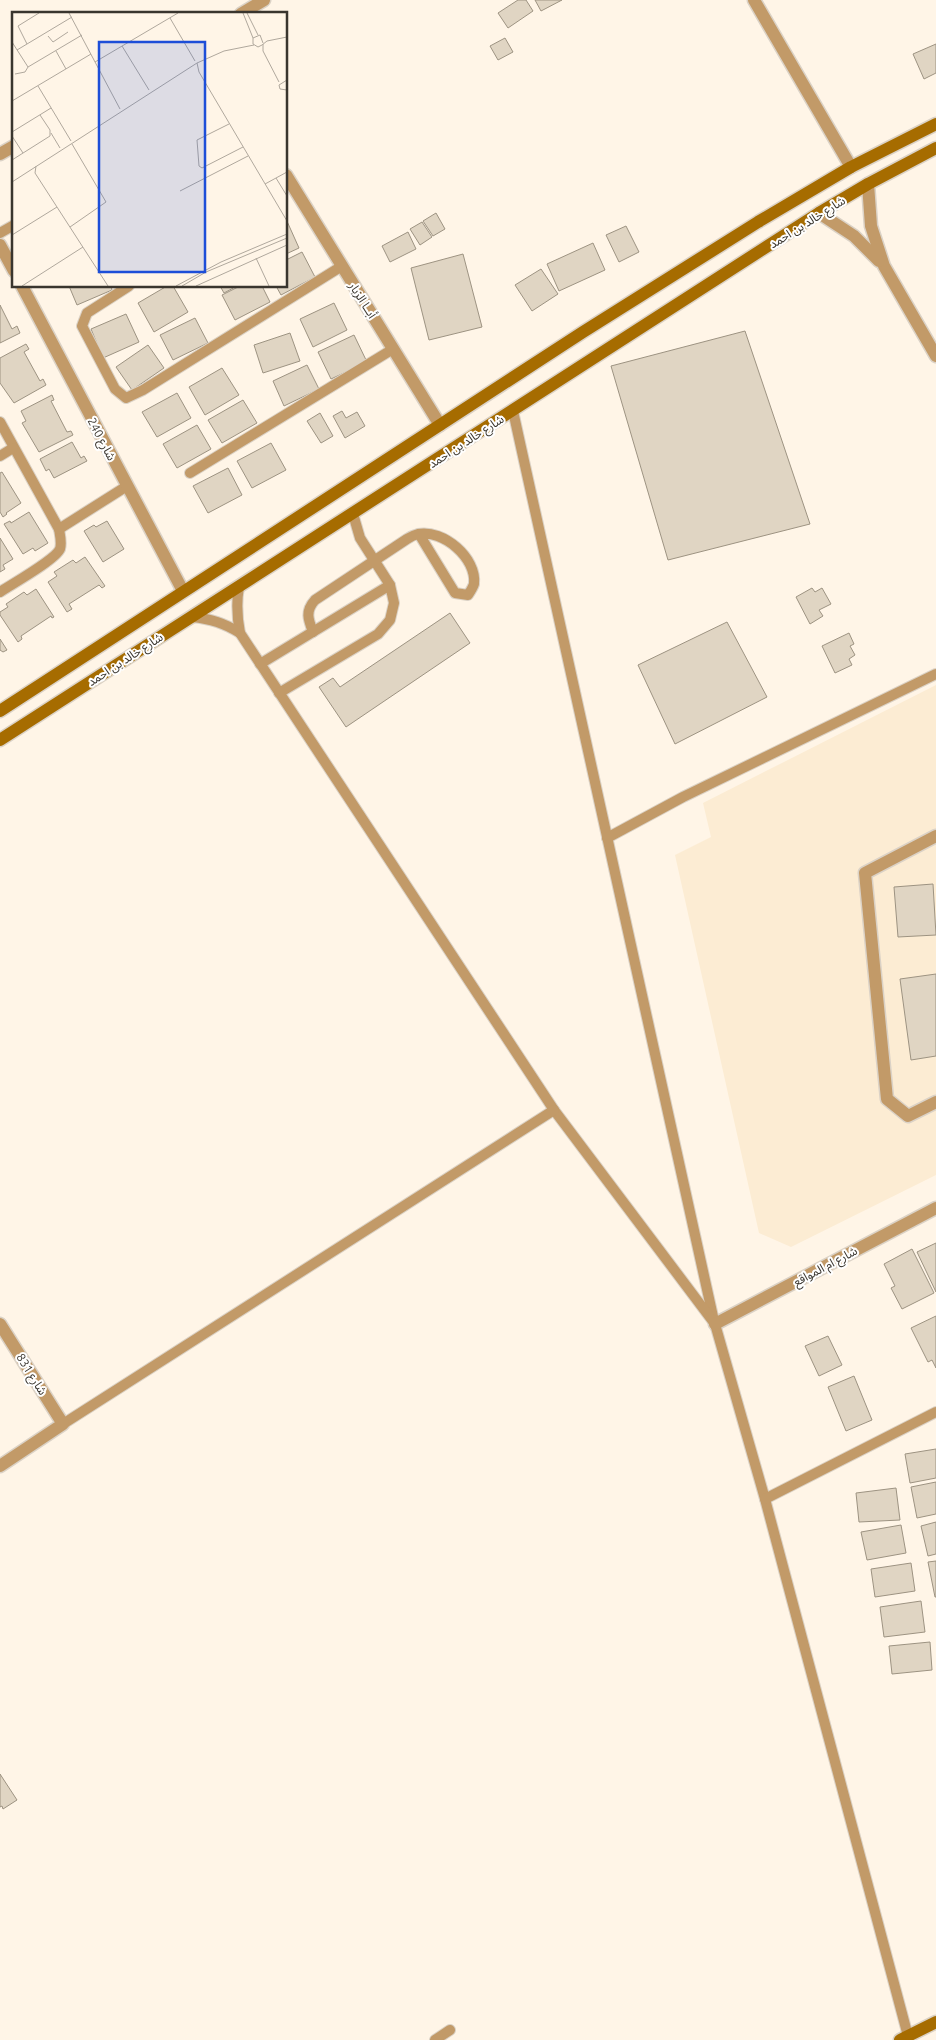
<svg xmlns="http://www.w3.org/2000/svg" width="936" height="2040" font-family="Ubuntu,'Noto Sans Arabic',sans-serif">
  <rect width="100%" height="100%" fill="#fff5e7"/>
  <path fill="#fcecd3" d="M 936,685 L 936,1175 L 791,1247 L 759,1233 L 675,855 L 711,837 L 703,803 Z"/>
  <g fill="#e0d5c3" stroke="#9d9382">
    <path d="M 518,0 L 526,0 L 533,11 L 508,28 L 498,13 Z"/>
    <path d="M 535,0 L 562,0 L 541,11 Z"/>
    <path d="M 505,38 L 513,52 L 498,60 L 490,46 Z"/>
    <path d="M 936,44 L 936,73 L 924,79 L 913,54 Z"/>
    <path d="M 436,213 L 445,229 L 433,236 L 423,221 Z"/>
    <path d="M 286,219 L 299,248 L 286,254 Z"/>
    <path d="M 422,222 L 432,237 L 420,245 L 410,229 Z"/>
    <path d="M 626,226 L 639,252 L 619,262 L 606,235 Z"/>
    <path d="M 408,232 L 416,249 L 390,262 L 382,246 Z"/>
    <path d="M 593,243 L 605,270 L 559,291 L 547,264 Z"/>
    <path d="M 302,252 L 315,277 L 281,295 L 276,286 L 286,286 L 286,260 Z"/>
    <path d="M 463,254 L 482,327 L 429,340 L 411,268 Z"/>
    <path d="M 541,269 L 558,294 L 532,311 L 515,285 Z"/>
    <path d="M 69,286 L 111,286 L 112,290 L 77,305 Z"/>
    <path d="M 167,286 L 173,286 L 188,312 L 154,332 L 138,303 Z"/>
    <path d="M 220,286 L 237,286 L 224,293 Z"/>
    <path d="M 240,286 L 262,286 L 270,302 L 235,320 L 222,295 Z"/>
    <path d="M 334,303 L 347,330 L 313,347 L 300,319 Z"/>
    <path d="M 0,305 L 12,329 L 17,326 L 20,333 L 0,343 Z"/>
    <path d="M 126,314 L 139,342 L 103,358 L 91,329 Z"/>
    <path d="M 195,318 L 208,343 L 173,360 L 160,335 Z"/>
    <path d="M 745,331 L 810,524 L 668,560 L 611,366 Z"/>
    <path d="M 290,333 L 300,361 L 263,373 L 254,345 Z"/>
    <path d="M 354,335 L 367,362 L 331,379 L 318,352 Z"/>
    <path d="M 26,344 L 29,349 L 24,352 L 40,381 L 43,379 L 46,385 L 14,403 L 0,383 L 0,358 Z"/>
    <path d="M 148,345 L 164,368 L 132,390 L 116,367 Z"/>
    <path d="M 307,365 L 319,389 L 284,406 L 273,381 Z"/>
    <path d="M 222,368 L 239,395 L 205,415 L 189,387 Z"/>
    <path d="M 177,393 L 191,418 L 157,437 L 142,412 Z"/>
    <path d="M 52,395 L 54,400 L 51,401 L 67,432 L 71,431 L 73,435 L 39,452 L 22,423 L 26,421 L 21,411 Z"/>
    <path d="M 243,400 L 257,423 L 222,443 L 208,420 Z"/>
    <path d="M 342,411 L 346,418 L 357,412 L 365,426 L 345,438 L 333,416 Z"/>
    <path d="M 320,413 L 333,436 L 321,443 L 307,421 Z"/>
    <path d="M 197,425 L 211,449 L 177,468 L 163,444 Z"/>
    <path d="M 72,442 L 81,458 L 84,456 L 87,461 L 54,478 L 49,469 L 46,471 L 40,459 Z"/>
    <path d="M 271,443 L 286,470 L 252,488 L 237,461 Z"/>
    <path d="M 228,468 L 242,495 L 208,513 L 193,486 Z"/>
    <path d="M 2,472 L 21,503 L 6,513 L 7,514 L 3,517 L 0,512 L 0,473 Z"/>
    <path d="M 29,512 L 48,543 L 35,551 L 33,548 L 23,554 L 4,524 L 10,521 L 11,523 Z"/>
    <path d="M 107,521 L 124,549 L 103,562 L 84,531 L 94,525 L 96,527 Z"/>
    <path d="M 0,538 L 13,559 L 3,565 L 5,569 L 0,572 Z"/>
    <path d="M 85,557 L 105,586 L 102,588 L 99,585 L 69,604 L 72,609 L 67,612 L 48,582 L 57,576 L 54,572 L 73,560 L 76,563 Z"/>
    <path d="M 812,588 L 815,592 L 822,588 L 831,604 L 819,610 L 823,616 L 810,624 L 796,597 Z"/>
    <path d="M 36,589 L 54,617 L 52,618 L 51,616 L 21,636 L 22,639 L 18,642 L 0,615 L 0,612 L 8,607 L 6,604 L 24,592 L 27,595 Z"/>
    <path d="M 450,613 L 470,643 L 346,727 L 319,687 L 333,678 L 340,687 Z"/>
    <path d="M 727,622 L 767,697 L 675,744 L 638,665 Z"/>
    <path d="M 849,633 L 854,644 L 850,646 L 855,655 L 849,659 L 852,665 L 835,673 L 822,646 Z"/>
    <path d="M 0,639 L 7,650 L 3,652 L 0,650 Z"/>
    <path d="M 933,884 L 936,935 L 898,937 L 894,887 Z"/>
    <path d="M 936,974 L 936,1056 L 911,1060 L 900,979 Z"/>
    <path d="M 936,1243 L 936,1292 L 917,1252 Z"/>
    <path d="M 912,1249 L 934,1293 L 902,1309 L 891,1288 L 895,1286 L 884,1264 Z"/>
    <path d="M 936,1316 L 936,1368 L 932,1360 L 928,1362 L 911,1328 Z"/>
    <path d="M 828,1336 L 842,1365 L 819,1376 L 805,1346 Z"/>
    <path d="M 854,1376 L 872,1420 L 846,1431 L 828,1387 Z"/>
    <path d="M 936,1449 L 936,1478 L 910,1483 L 905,1454 Z"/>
    <path d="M 936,1482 L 936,1514 L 917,1518 L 911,1487 Z"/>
    <path d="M 896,1488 L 900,1520 L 859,1522 L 856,1493 Z"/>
    <path d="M 936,1522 L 936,1554 L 928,1556 L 921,1526 Z"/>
    <path d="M 901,1525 L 906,1553 L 867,1560 L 861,1532 Z"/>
    <path d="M 936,1561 L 936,1597 L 935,1597 L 928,1562 Z"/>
    <path d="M 911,1563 L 915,1591 L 875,1597 L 871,1569 Z"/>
    <path d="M 921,1601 L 925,1632 L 884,1637 L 880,1607 Z"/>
    <path d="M 930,1642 L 932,1670 L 892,1674 L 889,1646 Z"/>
    <path d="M 0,1774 L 17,1800 L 3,1809 L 2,1806 L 0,1807 Z"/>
  </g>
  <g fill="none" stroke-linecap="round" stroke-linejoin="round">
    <g stroke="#dbd2c6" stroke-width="12">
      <g id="lane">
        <path d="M 0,233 L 14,225"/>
        <path d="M 129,286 L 87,313 L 82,326 L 115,389 L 126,398 L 143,390 L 342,266"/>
        <path d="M 513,411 L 714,1321"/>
        <path d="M 0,422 L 59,529 C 60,535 62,543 60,549 C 55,560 12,584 0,592"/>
        <path d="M 0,456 L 13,448"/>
        <path d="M 190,473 L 393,349"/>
        <path d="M 59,529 L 127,486"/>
        <path d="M 239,587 C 236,603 237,617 240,633 L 554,1110 L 715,1324 L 765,1499 L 908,2036"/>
        <path d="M 192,617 C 211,619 224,623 240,633"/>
        <path d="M 313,632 C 308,619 305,611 315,600 L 407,539 C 410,537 414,535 418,534 C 443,529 477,558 474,584 C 473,587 470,592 468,595 L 455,593 L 419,534"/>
        <path d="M 260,664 L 390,585"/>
        <path d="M 279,693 L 378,634 L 390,620 L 394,603 L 390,585 L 360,538 L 353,514"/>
        <path d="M 607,838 L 683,797 L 936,674"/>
        <path d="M 63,1424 L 554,1110"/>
        <path d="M 765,1499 L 936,1412"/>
        <path d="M 435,2040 L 450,2030"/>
      </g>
    </g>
    <g stroke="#dbd2c6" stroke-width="15">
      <g id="street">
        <path d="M 754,0 L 851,167"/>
        <path d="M 241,14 L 264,0"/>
        <path d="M 0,154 L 14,146"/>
        <path d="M 286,175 L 440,425"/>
        <path d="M 868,184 L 871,226 L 884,266 L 936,356"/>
        <path d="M 819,213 L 854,236 L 879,261"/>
        <path d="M 0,245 L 14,271"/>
        <path d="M 22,286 L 183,591"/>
        <path d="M 936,836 L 865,873 L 887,1099 L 908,1116 L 936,1102"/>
        <path d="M 0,1324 L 63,1424 L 0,1466"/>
        <path d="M 715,1324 L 936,1208"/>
      </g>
    </g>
    <g stroke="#dbd2c6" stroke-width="15">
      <g id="secondary">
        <path d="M 0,711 L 583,332 L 758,222 L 851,167 L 936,124"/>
        <path d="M 0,740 L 819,213 L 868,184 L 936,148"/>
        <path d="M 900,2040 L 936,2022"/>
      </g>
    </g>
    <use href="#lane" stroke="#c29a68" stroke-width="10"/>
    <use href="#street" stroke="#c29a68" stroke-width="12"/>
    <use href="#secondary" stroke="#a66c00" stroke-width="12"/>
  </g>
  <g text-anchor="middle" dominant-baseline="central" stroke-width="4" stroke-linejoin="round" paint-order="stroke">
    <g font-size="12" fill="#39352e" stroke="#fff">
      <text transform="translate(807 222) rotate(-32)">شارع خالد بن احمد</text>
      <text transform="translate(363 300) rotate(58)">أبــا الزبار</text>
      <text transform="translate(102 439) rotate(62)">شارع 240</text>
      <text transform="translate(466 441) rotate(-33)">شارع خالد بن احمد</text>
      <text transform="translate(125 659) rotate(-33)">شارع خالد بن احمد</text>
      <text transform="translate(825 1266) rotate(-28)">شارع ام المواقع</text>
      <text transform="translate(32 1374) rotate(58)">شارع 831</text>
    </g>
  </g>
  <g transform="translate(12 12)">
    <rect width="275" height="275" fill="#fff5e7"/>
    <path fill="none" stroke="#b0a89d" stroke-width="1" d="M 57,1 L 108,97M 231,1 L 241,26M 235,1 L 246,23M 158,6 L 183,49M 36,24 L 41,30 L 56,20M 0,30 L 16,55M 251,31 L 248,23 L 241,26 L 241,32 L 246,35 L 250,33 L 255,29 L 275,25M 15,32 L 6,14 L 27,1M 251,32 L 251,39 L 267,70M 110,34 L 137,78M 5,38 L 60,5M 44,39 L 54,57M 83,50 L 166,1M 185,51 L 187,60 L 275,209M 3,62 L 13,60 L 16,55 L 70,23M 275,68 L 267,73 L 268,77 L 275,78M 26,74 L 59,129M 0,89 L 79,42M 217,112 L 185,128 L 187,154 L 190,156 L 231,135M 0,120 L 39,96M 39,121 L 48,136M 0,124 L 11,141M 0,148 L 38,124 L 38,118 L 28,103M 24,154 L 23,161 L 96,274M 264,166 L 275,184M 0,170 L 185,51 L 212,39 L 242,33M 253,172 L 275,160M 168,179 L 236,144M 58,215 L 94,190 L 60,132M 0,223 L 45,195M 244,246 L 257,274M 10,274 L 71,235M 164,274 L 209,250 L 275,222M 170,274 L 194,260 L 275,226M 184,274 L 275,233"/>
    <path fill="#1d4ed8" fill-opacity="0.15" stroke="#1d4ed8" stroke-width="2.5" d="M 87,30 L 193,30 L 193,260 L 87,260 Z"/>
    <rect width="275" height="275" fill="none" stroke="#39352e" stroke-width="2.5"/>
  </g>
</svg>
